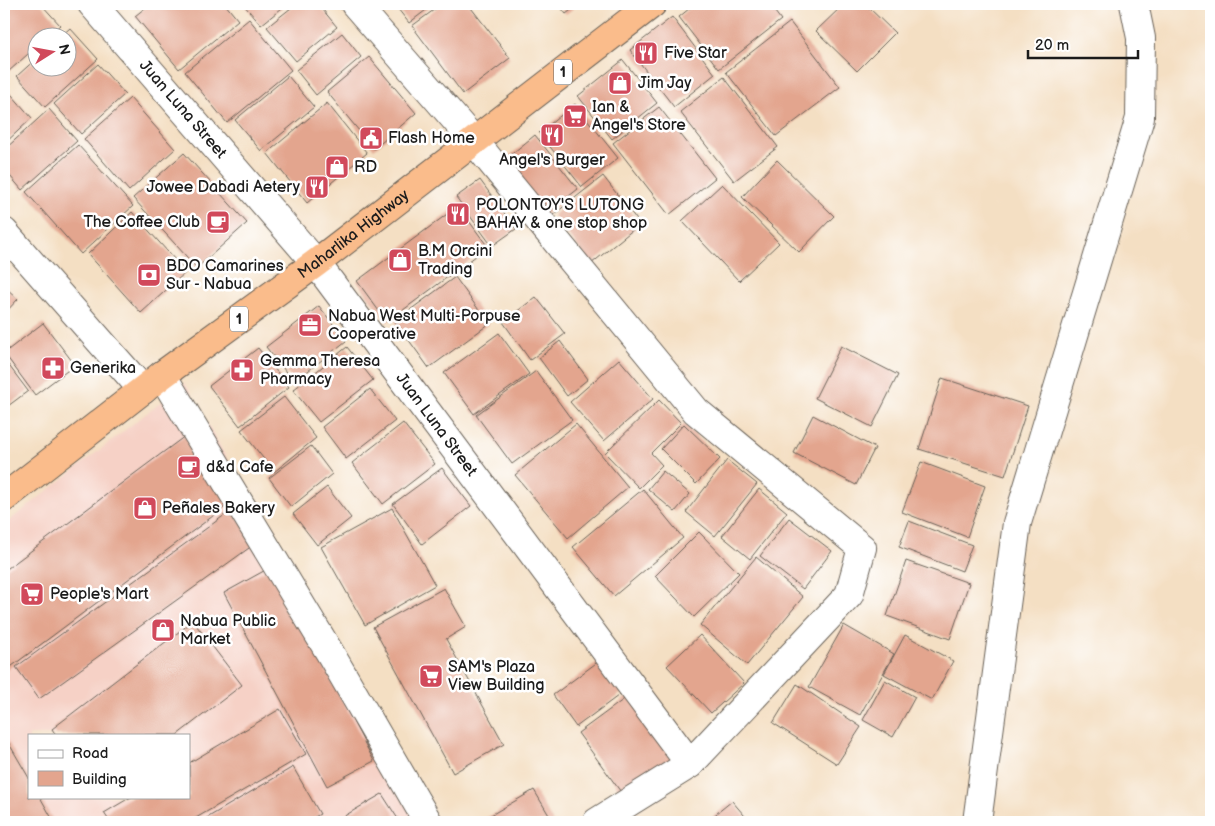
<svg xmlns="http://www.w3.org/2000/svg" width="1215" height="826" font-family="'Balsamiq Sans',sans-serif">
  <rect width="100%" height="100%" fill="#fff"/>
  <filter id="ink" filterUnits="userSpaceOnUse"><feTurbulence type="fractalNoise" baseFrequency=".02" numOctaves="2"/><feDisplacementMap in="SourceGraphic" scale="10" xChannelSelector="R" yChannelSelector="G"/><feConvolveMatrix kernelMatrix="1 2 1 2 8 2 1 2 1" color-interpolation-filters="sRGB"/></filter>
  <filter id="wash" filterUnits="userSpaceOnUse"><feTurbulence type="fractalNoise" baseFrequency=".0096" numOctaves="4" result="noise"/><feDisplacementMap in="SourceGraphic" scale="20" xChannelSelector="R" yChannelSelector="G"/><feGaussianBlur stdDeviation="1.12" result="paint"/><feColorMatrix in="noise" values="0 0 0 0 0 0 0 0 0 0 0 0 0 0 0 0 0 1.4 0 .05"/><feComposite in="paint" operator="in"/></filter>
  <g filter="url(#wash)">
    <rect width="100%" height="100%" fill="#f4dfc3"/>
    <path fill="#f6d1c6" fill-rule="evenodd" d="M 185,383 L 429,822 L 4,822 L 4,525 ZM 29,735 L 189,735 L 189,797 L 29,797 Z"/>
    <g id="blocks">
      <g fill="#e3a58e">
        <path d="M 4,4 L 41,4 L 60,25 L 46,38 L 38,38 L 38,45 L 8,72 L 4,67 Z"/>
        <path d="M 150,4 L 225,4 L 238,20 L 179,69 L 135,16 Z"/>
        <path d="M 243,4 L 287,4 L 261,25 Z"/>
        <path d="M 296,4 L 318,4 L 337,27 L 296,61 L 267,27 Z"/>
        <path d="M 394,4 L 434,4 L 409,23 Z"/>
        <path d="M 442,4 L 468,4 L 510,58 L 463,94 L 412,26 Z"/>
        <path d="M 558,4 L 579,4 L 566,14 Z"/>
        <path d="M 695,4 L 769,4 L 781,20 L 719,69 L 679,17 Z"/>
        <path d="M 844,4 L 865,4 L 895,33 L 857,71 L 816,31 Z"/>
        <path d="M 672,17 L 715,74 L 674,107 L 630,50 Z"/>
        <path d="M 249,19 L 291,70 L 227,123 L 185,72 Z"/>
        <path d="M 790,22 L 840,87 L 776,136 L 726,72 Z"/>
        <path d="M 70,28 L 98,59 L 45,107 L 17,76 L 38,57 L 38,68 L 68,68 L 68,38 L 59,38 Z"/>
        <path d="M 342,33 L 361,57 L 316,95 L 296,70 Z"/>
        <path d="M 369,57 L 416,113 L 374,149 L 327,92 Z"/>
        <path d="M 623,60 L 657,103 L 612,139 L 578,96 Z"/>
        <path d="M 98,64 L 125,94 L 81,134 L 54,104 Z"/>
        <path d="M 288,76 L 314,107 L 261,151 L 235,120 Z"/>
        <path d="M 724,77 L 778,147 L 734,181 L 680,112 Z"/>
        <path d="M 4,86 L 32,118 L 4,144 Z"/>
        <path d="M 130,98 L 175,149 L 129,191 L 84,139 Z"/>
        <path d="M 327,103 L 367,153 L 307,203 L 267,153 Z"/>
        <path d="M 575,104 L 618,158 L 582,187 L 539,133 Z"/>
        <path d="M 659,107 L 715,178 L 669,215 L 613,143 Z"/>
        <path d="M 49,109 L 77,141 L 22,190 L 4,169 L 4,150 Z"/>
        <path d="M 535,135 L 578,189 L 545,215 L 503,161 Z"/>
        <path d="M 78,145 L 133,206 L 81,254 L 26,192 Z"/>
        <path d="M 184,153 L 247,223 L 197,268 L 133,198 Z"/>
        <path d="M 777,160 L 834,216 L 799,252 L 742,197 Z"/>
        <path d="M 603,176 L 640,224 L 591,264 L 553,215 Z"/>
        <path d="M 480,180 L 516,229 L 492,246 L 456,197 Z"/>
        <path d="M 722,184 L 779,243 L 739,281 L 682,221 Z"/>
        <path d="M 458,206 L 488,247 L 387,322 L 357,281 Z"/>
        <path d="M 132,212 L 186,272 L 141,313 L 88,254 Z"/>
        <path d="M 455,277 L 489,324 L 429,368 L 395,321 Z"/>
        <path d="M 4,286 L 18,299 L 4,314 Z"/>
        <path d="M 536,297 L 565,334 L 530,360 L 503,322 Z"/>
        <path d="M 319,306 L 346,341 L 294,382 L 266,347 Z"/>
        <path d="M 43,323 L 75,365 L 35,395 L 4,353 Z"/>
        <path d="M 499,333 L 529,374 L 474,414 L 444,373 Z"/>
        <path d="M 560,341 L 588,379 L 567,396 L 539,358 Z"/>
        <path d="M 841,346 L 898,375 L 872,427 L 815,398 Z"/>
        <path d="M 347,347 L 373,380 L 319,422 L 293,390 Z"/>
        <path d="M 258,348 L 289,387 L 240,426 L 209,386 Z"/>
        <path d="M 4,359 L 28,391 L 4,409 Z"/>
        <path d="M 619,359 L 653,399 L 604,441 L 570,402 Z"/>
        <path d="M 536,371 L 572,420 L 512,464 L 476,415 Z"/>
        <path d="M 942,378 L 1028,406 L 1005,476 L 919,449 Z"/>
        <path d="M 370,389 L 395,421 L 346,459 L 322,427 Z"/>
        <path d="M 284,397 L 316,438 L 274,472 L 241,430 Z"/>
        <path d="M 659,400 L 681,423 L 651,453 L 662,465 L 639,488 L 605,453 Z"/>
        <path d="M 813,415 L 875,448 L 856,485 L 794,453 Z"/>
        <path d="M 403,423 L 435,464 L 383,504 L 352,463 Z"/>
        <path d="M 576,424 L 628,487 L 568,538 L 515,475 Z"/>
        <path d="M 684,424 L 720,459 L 696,484 L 661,449 Z"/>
        <path d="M 185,436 L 233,501 L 4,672 L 4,571 Z"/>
        <path d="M 311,446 L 332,474 L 291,507 L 269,478 Z"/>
        <path d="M 727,460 L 757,484 L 715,536 L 686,512 Z"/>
        <path d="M 921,462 L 985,486 L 967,537 L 902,512 Z"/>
        <path d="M 442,468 L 471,506 L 422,544 L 393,504 Z"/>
        <path d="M 663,471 L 690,494 L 675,512 L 648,489 Z"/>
        <path d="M 327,487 L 351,518 L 317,545 L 293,514 Z"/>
        <path d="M 643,489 L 683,538 L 614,596 L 573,547 Z"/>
        <path d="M 759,489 L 787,512 L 750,559 L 722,536 Z"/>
        <path d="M 392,508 L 435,585 L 365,625 L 321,547 Z"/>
        <path d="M 233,509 L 256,543 L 39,699 L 16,667 Z"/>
        <path d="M 789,518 L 832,551 L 803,589 L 760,556 Z"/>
        <path d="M 909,521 L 972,545 L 962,571 L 899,547 Z"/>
        <path d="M 699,532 L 739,573 L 694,617 L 655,576 Z"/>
        <path d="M 756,557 L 803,597 L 747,665 L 700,625 Z"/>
        <path d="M 906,561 L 969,583 L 950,639 L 887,616 Z"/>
        <path d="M 271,567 L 374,761 L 327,786 L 224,593 Z"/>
        <path d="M 444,588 L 466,627 L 446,639 L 504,744 L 453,773 L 373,627 Z"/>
        <path d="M 193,621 L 242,685 L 177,735 L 56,735 L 52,729 Z"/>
        <path d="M 844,625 L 894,654 L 860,715 L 809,687 Z"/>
        <path d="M 700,635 L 744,683 L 711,713 L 667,666 Z"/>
        <path d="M 905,635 L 953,661 L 932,700 L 884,674 Z"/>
        <path d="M 603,658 L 626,690 L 576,727 L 553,695 Z"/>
        <path d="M 885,680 L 915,697 L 893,737 L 863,720 Z"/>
        <path d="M 797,684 L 861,727 L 837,764 L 773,723 Z"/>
        <path d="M 631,694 L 679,759 L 626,799 L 578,733 Z"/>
        <path d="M 280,709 L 306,754 L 189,822 L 110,822 L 104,813 L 131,797 L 189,797 L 189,763 Z"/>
        <path d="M 4,735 L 29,778 L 29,797 L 40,797 L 54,822 L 4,822 Z"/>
        <path d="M 293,767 L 320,814 L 306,822 L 200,822 Z"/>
        <path d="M 534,790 L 553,822 L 479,822 Z"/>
        <path d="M 382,794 L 400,822 L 334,822 Z"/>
        <path d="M 732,801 L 750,822 L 706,822 Z"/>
      </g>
    </g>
  </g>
  <g filter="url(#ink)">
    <use href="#blocks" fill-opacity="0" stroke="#686056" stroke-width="1"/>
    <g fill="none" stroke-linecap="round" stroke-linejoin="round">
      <g stroke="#686056" stroke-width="30">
        <g id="minor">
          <path id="s1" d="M 92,4 L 316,263 L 690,764"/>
          <path d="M 355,4 L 474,141 L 696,411 L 862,548 L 849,595 L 690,764 L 597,822"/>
          <path d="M 4,232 L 143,390"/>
          <path d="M 162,375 L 330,653 L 428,822"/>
          <path d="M 977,822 L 1017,523 L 1140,118 L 1141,38 L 1134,4"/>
        </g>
      </g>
      <g stroke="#686056" stroke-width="30">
        <g id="highway">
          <path id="s2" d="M 4,498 L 162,375 L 316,263 L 652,4"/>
        </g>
      </g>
      <use href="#minor" stroke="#fff" stroke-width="28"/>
      <use href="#highway" stroke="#fabc8b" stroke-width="28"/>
    </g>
  </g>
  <defs>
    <g id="restaurant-square" transform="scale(1.25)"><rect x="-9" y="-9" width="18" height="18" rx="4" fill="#d1495b" stroke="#fff"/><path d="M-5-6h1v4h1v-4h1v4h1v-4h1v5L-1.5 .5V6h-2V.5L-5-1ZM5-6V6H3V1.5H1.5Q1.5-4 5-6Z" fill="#fff"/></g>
    <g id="shop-square" transform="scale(1.25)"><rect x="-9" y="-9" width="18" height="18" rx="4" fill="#d1495b" stroke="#fff"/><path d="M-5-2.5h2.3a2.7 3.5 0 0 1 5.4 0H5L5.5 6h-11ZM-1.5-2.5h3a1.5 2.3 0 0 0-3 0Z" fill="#fff"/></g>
    <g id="supermarket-square" transform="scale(1.25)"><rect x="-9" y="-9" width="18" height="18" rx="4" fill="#d1495b" stroke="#fff"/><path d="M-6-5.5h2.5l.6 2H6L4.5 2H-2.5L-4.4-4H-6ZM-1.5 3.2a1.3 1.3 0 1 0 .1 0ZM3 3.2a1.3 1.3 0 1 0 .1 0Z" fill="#fff"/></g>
    <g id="civic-square" transform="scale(1.25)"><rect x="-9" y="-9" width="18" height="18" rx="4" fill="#d1495b" stroke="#fff"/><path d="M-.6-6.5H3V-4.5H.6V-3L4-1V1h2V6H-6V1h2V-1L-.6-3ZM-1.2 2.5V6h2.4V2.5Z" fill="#fff"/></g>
    <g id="cafe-square" transform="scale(1.25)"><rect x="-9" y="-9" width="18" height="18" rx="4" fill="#d1495b" stroke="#fff"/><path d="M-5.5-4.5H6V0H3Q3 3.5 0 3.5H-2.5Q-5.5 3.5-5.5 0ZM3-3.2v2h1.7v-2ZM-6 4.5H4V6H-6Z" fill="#fff"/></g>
    <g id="bank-square" transform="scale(1.25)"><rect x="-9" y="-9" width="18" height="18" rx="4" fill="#d1495b" stroke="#fff"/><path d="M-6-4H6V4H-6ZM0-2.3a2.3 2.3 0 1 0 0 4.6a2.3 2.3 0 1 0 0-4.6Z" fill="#fff"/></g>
    <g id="office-square" transform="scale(1.25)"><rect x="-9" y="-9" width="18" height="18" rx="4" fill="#d1495b" stroke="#fff"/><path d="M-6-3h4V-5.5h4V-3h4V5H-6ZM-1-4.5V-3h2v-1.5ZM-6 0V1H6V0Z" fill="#fff"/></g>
    <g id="pharmacy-square" transform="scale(1.25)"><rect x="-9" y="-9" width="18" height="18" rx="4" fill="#d1495b" stroke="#fff"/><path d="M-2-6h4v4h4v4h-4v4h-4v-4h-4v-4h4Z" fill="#fff"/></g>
  </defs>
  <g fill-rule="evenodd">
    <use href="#restaurant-square" x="646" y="53"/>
    <use href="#shop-square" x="620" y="83"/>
    <use href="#supermarket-square" x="575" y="116"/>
    <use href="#restaurant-square" x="552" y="135"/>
    <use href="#civic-square" x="371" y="138"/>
    <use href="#shop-square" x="337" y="167"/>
    <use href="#restaurant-square" x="317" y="187"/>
    <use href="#restaurant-square" x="458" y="214"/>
    <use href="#cafe-square" x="218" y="222"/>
    <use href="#shop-square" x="400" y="260"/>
    <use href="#bank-square" x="149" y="275"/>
    <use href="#office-square" x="310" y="325"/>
    <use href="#pharmacy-square" x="53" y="368"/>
    <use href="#pharmacy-square" x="242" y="370"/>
    <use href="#cafe-square" x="189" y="467"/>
    <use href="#shop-square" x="145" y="508"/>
    <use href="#supermarket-square" x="32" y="594"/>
    <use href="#shop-square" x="163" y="630"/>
    <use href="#supermarket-square" x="431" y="676"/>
  </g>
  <g text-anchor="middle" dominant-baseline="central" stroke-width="5" stroke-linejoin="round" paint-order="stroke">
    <g fill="#fff" stroke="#606060" stroke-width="1">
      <rect x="554" y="59.5" width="18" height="25" rx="4"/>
      <rect x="230" y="306.5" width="18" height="25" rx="4"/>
    </g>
    <g font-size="15" font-weight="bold" fill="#1c1c1c">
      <text x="563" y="72">1</text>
      <text x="239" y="319">1</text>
    </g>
    <g font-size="16" fill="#1c1c1c" stroke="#fff" text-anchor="start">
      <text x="664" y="53">Five Star</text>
      <text x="638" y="83">Jim Jay</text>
      <text x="592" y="107">Ian &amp;<tspan x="592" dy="18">Angel's Store</tspan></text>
      <text x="388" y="138">Flash Home</text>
      <text x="552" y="160" text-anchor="middle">Angel's Burger</text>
      <text x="354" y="167">RD</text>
      <text x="300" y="187" text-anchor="end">Jowee Dabadi Aetery</text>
      <text x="476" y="205">POLONTOY'S LUTONG<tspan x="476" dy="18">BAHAY &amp; one stop shop</tspan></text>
      <text x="200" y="222" text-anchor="end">The Coffee Club</text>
      <text x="418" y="251">B.M Orcini<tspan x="418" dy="18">Trading</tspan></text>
      <text x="166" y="266">BDO Camarines<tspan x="166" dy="18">Sur - Nabua</tspan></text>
      <text x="328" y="316">Nabua West Multi-Porpuse<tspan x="328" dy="18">Cooperative</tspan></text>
      <text x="260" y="361">Gemma Theresa<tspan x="260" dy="18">Pharmacy</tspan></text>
      <text x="70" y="368">Generika</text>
      <text x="206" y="467">d&amp;d Cafe</text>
      <text x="162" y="508">Peñales Bakery</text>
      <text x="50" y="594">People's Mart</text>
      <text x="180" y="621">Nabua Public<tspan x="180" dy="18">Market</tspan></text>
      <text x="448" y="667">SAM's Plaza<tspan x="448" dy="18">View Building</tspan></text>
    </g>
    <g font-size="16" fill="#1c1c1c" stroke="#fff">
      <text stroke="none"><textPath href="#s1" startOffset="139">Juan Luna Street</textPath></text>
      <text stroke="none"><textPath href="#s2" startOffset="438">Maharlika Highway</textPath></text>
      <text stroke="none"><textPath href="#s1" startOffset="544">Juan Luna Street</textPath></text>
    </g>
  </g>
  <rect width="1215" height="826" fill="none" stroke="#fff" stroke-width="20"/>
  <rect x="28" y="734" width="162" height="65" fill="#ffffff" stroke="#a4a4a4"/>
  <rect x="38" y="750" width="25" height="8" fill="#ffffff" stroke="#a4a4a4"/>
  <text x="72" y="758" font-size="15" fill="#1c1c1c">Road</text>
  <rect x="38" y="771" width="25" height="15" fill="#e3a58e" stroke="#a4a4a4"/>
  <text x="72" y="784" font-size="15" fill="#1c1c1c">Building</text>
  <g transform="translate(52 52) rotate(79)"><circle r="24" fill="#ffffff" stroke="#a4a4a4"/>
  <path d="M0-4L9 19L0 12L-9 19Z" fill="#d1495b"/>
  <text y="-8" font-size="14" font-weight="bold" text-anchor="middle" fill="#1c1c1c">N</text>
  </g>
  <path d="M1028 50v8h110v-8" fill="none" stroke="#1c1c1c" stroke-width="2.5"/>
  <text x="1035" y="50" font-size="15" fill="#1c1c1c" stroke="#ffffff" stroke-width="4" paint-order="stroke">20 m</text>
</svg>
